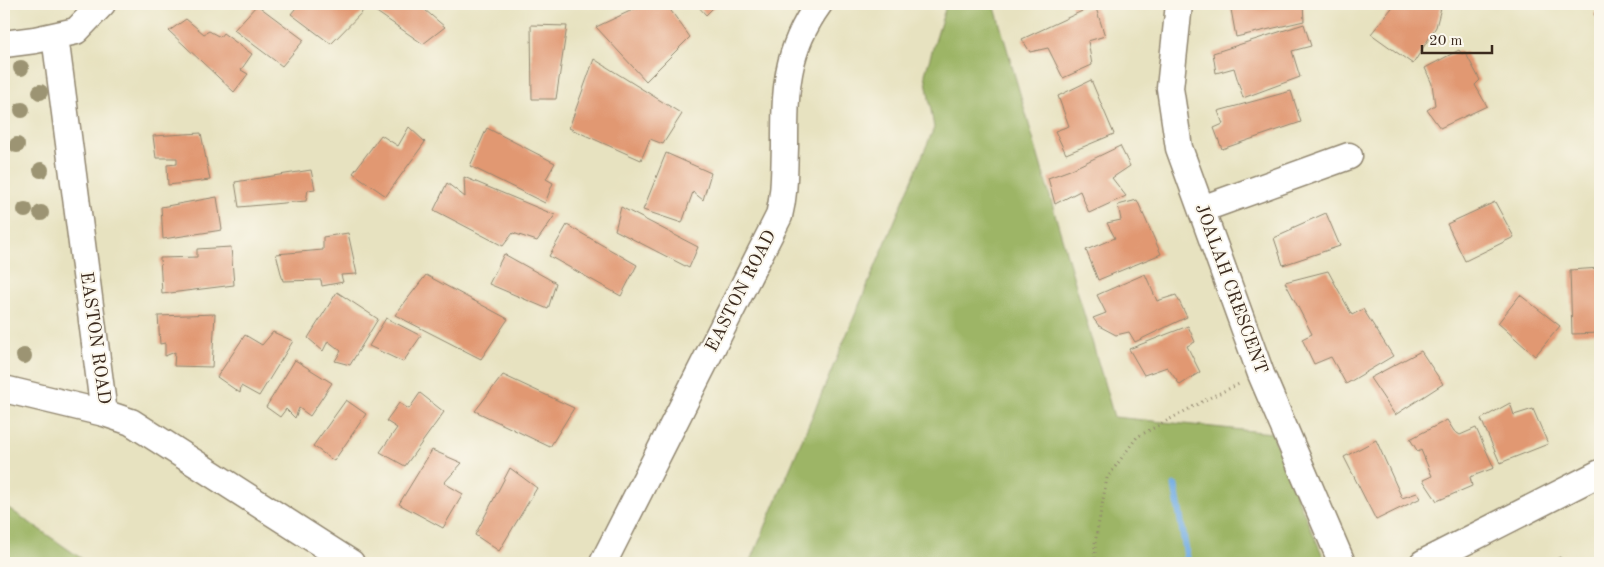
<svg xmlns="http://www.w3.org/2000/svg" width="1604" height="567" viewBox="0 0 1604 567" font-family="'Old Standard TT',serif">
	<rect width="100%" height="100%" fill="#fbf7ec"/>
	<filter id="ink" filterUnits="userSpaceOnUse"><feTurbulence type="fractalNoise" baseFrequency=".02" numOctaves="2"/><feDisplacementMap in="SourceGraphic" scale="10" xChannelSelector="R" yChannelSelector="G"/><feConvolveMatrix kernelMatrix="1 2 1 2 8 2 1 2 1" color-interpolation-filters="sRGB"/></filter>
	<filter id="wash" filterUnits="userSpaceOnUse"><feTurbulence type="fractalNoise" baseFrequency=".0096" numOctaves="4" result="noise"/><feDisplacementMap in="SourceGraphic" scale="20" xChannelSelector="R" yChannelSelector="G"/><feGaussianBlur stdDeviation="1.12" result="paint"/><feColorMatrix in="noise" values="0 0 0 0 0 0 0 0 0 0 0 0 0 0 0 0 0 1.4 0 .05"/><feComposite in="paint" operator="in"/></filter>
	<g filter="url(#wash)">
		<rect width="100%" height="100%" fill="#e7e2c0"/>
		<path fill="#9db566" stroke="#6c7042" d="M945,4H994L1114,417L1272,433L1293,488L1326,563H750L934,128L925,74L945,9Z
			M4,505L88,563H4Z"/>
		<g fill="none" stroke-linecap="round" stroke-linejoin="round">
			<path stroke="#71ace2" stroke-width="7" d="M1175,486L1188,563"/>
		</g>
		<g id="blocks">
			<path fill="#e19872" d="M299,4H418L445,27L423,44L368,6L331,44L291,14Z
				M645,4H666L690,37L646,81L596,27Z
				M696,4H717L706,15Z
				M1071,4H1084L1073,9Z
				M1230,4H1286L1287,5L1303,4L1304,21L1236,37Z
				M1395,4H1442L1436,27L1413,64L1371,34Z
				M257,5L304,40L282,66L234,30Z
				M1095,5L1105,36L1088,41L1092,65L1063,78L1048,48L1030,52L1022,39Z
				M1600,10V22L1594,14Z
				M186,19L204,34L209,31L220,37L223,33L252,54L241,70L248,74L234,92L169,31Z
				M1304,24L1311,46L1292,51L1300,77L1243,98L1234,68L1216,73L1213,53Z
				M531,25L567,26L556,99H532Z
				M1459,50L1462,54L1465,52L1480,80L1475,85L1487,106L1440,128L1427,110L1435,105L1432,84L1425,68Z
				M594,59L682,114L663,144L650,139L641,160L569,128Z
				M1091,80L1114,134L1066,154L1055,131L1069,126L1058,96Z
				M1291,91L1301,122L1222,149L1214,128L1223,124L1218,111Z
				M409,127L425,142L386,196L353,173L381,135L398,146Z
				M487,128L555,163L546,179L553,183L545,203L470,166Z
				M201,133L210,180L168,185L167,165L177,164V158H156L153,136Z
				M1120,146L1130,166L1112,178L1126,196L1089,213L1080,191L1055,204L1048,178L1070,170Z
				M666,153L711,173L703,200L693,192L682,223L643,210Z
				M311,170L315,189L308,190L306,201L239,207L235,182Z
				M464,177L555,215L537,241L513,233L503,246L434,210L447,183L465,197Z
				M217,197L222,230L163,239L161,207Z
				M1137,200L1161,254L1098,280L1086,250L1115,238L1107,223L1121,220L1118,205Z
				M1495,202L1514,237L1465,261L1447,224Z
				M621,207L698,247L689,268L615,230Z
				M1326,213L1340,246L1283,265L1274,238L1292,230V228Z
				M567,225L637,265L621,296L549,256Z
				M348,233L357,274L341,275L343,282L322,286L321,280L283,281L276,254L323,250V237Z
				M231,247L234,285L162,294L160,258L197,257V249Z
				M504,254L556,283L548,309L489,284Z
				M1600,268V333L1572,334L1570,270Z
				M1328,271L1352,315L1363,309L1393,356L1346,384L1331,357L1314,364L1302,339L1312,334L1285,282Z
				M1145,274L1157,301L1176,295L1187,317L1135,342L1129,332L1116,335L1099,326L1093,318L1106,313L1097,295Z
				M426,275L508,319L481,359L395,315Z
				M337,292L378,319L350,365L335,361L341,351L328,341L323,351L308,338Z
				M1520,295L1560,326L1535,356L1498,323Z
				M215,314L212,367L174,366L175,352L165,356V343L160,344L158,316Z
				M386,318L421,336L403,362L369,346Z
				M1188,326L1195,342L1187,346L1200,372L1180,385L1167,367L1144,375L1129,349Z
				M273,332L293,341L259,396L241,386L240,393L217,377L245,335L262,345Z
				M1421,351L1443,384L1395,415L1370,378Z
				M295,360L332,383L310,416L299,408L295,418L286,409L280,417L266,407Z
				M503,375L574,408L550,447L475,411Z
				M420,393L444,412L405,466L380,452L397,428L386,421L399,403L409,409Z
				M346,400L366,414L334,461L313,446Z
				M1510,403L1514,415L1533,409L1548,444L1500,463L1481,419Z
				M1447,420L1454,431L1460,435L1476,428L1494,468L1470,477L1472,486L1437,501L1423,480L1432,476L1421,450L1418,452L1410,439Z
				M1376,440L1402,498L1417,493L1421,498L1376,520L1344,457Z
				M432,450L462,463L444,483L463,494L443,528L399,504Z
				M510,468L537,488L499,551L475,535Z
				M1560,557L1564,563H1547Z"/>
		</g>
	</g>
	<g filter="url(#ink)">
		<use href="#blocks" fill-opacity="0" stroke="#91866f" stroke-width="1"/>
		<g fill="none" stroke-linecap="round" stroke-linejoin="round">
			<g stroke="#91866f" stroke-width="29">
				<path id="street" d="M1179,4L1170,88L1179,148L1261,374L1342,563
					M55,36L104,413
					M4,44L35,40L76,31L102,4
					M1202,209L1349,156
					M4,389L104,413L131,422L351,563
					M603,563L779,216C785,191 784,172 785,147C785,91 785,51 819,4
					M1423,563L1600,473"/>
			</g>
			<path stroke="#91866f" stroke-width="3" stroke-dasharray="1 4" stroke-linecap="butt" d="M1095,563V543L1107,478L1137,437L1209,398L1239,384"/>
			<use href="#street" stroke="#fff" stroke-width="26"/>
		</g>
		<g fill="#9c9473">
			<circle cx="21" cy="68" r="8"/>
			<circle cx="40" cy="92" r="8"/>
			<circle cx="22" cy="110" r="8"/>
			<circle cx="17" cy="145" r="8"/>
			<circle cx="41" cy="170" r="8"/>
			<circle cx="25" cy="210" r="8"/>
			<circle cx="41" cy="213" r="8"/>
			<circle cx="24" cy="356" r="8"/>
		</g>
	</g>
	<g text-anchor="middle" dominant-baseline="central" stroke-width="4" stroke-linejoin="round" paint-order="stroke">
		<g font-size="18" fill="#3b2a1e" stroke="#fbf7ec">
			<text transform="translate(1231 289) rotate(70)">JOALAH CRESCENT</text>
			<text transform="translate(741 291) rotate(-63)">EASTON ROAD</text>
			<text transform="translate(95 338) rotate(82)">EASTON ROAD</text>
		</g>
	</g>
	<rect width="1604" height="567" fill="none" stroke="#fbf7ec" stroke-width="20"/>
	<path d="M1422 45v8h70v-8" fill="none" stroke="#3b2a1e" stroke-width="2.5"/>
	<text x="1429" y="45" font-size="15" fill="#3b2a1e" stroke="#fbf7ec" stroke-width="4" paint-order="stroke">20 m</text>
</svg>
